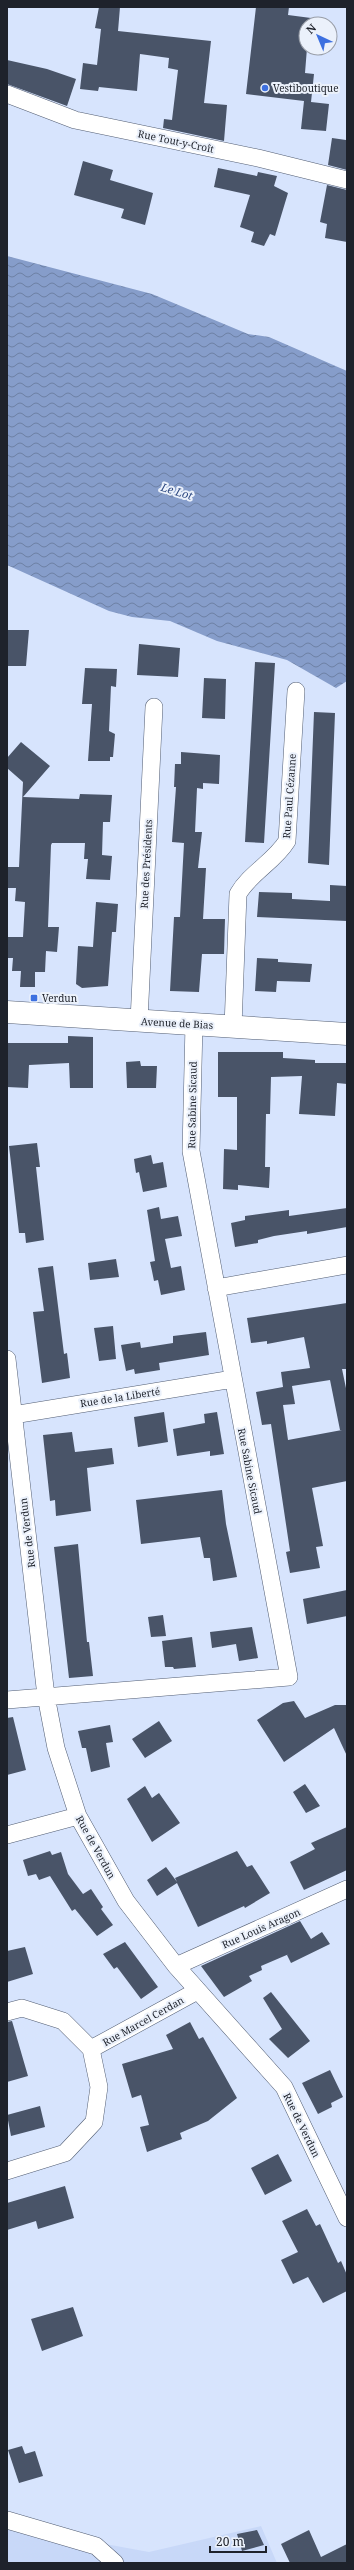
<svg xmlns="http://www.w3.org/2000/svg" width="354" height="2570" viewBox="0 0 354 2570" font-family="'Noto Serif',serif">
	<defs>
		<pattern id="water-waves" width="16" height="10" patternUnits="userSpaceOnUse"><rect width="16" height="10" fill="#869dca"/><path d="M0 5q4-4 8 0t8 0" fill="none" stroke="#6d80a4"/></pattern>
	</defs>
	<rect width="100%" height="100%" fill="#d7e4fd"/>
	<path fill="#c8d8f8" d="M7,2526L149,2552L261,2526L277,2563H7Z"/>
	<path fill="url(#water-waves)" d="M7,256L152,294L248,334L269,337L347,371V681L336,688L287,660L217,641L170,621L132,617L109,611L7,565Z"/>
	<path fill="#495468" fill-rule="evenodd" d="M99,7H120L118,31L211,41L204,103L227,105L224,141L163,128L164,119L172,120L178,70L168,68L169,58L140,54L137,91L99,87L98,91L80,89L83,63L97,65L101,29L95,28Z
		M256,7H289L288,15L311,18L310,24H306L307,48L305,73L314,74L311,102L329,104L326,131L301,129L304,101L246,94Z
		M7,60L47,69L76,79L67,106L7,84Z
		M332,138L346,140L347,170L328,165Z
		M83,161L113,170L110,180L153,193L145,225L121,218L124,209L74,195Z
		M218,168L257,176L258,172L277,176L274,186L288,193L275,236L270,234L264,246L251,242L254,232L240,227L250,195L214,187Z
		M327,185L347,190V242L325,238L327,224L320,222Z
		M7,630H29L26,666H7Z
		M139,644L180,648L178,677L137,675Z
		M255,662L275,663L264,843L245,842Z
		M85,668L117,669L116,687L111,686L109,731L115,734L113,757H110V761H88L92,704H82Z
		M204,678L226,679L225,719L202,718Z
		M314,712L335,713L329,865L308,863Z
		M21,742L50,766L23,797L79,799L80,794L112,795L110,822H103L102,855L112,856L110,880L86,879L88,859H84L85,843H52L51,845L48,927H59L57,952L46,951L45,972H35V987H20L21,971H12L13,958H7V937H23L25,902L15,901L16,888H7L8,867H19L23,782L7,768V758Z
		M181,752L220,755L219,784L203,783V789L197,788L195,832H202L198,868H206L203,919H225L224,954H202L199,992L170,991L174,917H180L184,843L172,842L176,787H174L175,764H181Z
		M330,885L347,886V921L257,917L259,892L292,893V899L330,901Z
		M96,902L118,904L116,932H112L108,986L82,988L76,984L78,946L93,947Z
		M257,958L278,959V962L312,964L310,982L277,981L276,992L255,991Z
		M68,1036L93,1037V1088H70L69,1063L29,1065L28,1088L7,1087V1043H68Z
		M218,1052H283V1058L315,1060V1063H347V1084L337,1083L335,1116L299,1114L302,1076L271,1077L270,1114H266L265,1167H270L269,1188L238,1185V1190L223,1189L224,1149L237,1150V1097H218Z
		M140,1061L141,1066H157L156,1088H127L126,1062Z
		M37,1143L40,1167H36L44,1240L26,1243L25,1233H19L9,1146Z
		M151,1155L153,1164L163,1162L167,1187L143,1192L139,1172L136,1173L134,1159Z
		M159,1207L161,1219L178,1216L182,1236L165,1239L171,1268L181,1266L185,1290L161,1295L158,1280L154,1281L152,1271L150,1262L155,1261L147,1210Z
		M347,1208V1227L307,1234V1231L274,1236L258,1240V1243L235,1247L231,1223L245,1220V1216L289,1210V1216Z
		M116,1259L119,1277L90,1280L88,1263Z
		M53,1266L64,1354L67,1353L70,1378L42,1383L33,1312L44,1311L38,1268Z
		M347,1303V1369H342L347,1393V1481L312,1488L323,1546L316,1547L320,1568L290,1573L286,1552L290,1551L271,1424L262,1425L256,1392L283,1387L281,1372L310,1368L304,1337L267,1344V1341L251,1343L247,1318ZM330,1380L340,1430H342L288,1440L283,1405L295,1404L292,1386Z
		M113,1326L116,1359L99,1361L94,1328Z
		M206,1332L209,1355L159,1363L160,1370L135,1374L134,1369L126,1371L121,1345L140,1342L141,1348L173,1343V1336Z
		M164,1412L168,1442L138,1447L134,1417Z
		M217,1412L224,1454L210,1456V1451L177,1456L173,1429L205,1423L204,1414Z
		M72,1432L75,1452L112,1448L114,1464L87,1468L91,1511L56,1516L55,1500L50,1501L43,1435Z
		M222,1490L226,1524L237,1577L213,1581L210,1558H204L200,1537L141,1544L136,1500Z
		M78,1544L87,1642H89L93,1676L69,1678L54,1547Z
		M347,1590V1616L307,1624L303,1599Z
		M163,1615L166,1636L151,1637L148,1617Z
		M252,1627L258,1658L239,1661L236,1644L212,1648L210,1632Z
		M192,1637L196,1667L174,1669L173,1667H165L162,1641Z
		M294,1701L305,1718L335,1705H347V1756L334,1728L284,1762L257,1720L283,1703Z
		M13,1717L26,1770L7,1775V1718Z
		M159,1721L172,1741L145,1758L132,1739Z
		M110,1725L113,1742L106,1743L110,1767L91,1772L86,1748H82L78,1731Z
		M305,1784L320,1806L306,1813L293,1792Z
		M145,1786L152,1798L159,1793L180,1823L152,1842L127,1799Z
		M347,1827V1870L304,1890L290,1862L315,1849L311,1843Z
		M50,1851L52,1855L61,1852L68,1874L83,1894L91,1889L103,1907L101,1909L113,1925L97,1936L75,1909L72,1911L50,1876L39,1880L36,1874L28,1876L23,1860Z
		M237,1851L247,1867L252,1865L270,1893L245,1908L244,1906L198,1927L177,1883L157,1896L147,1880L166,1867L177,1882L175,1878Z
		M300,1921L311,1939L322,1932L330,1944L291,1963L287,1955L289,1954L261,1966L262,1970L249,1976L252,1981L224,1997L201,1966Z
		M125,1942L158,1987L141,1999L117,1967L114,1969L103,1954Z
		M25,1947L33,1974L7,1982V1951Z
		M271,1992L310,2041L288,2058L269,2039L282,2029L263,1998Z
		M12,2021L28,2076L7,2082V2022Z
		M190,2022L199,2039L203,2037L237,2098L208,2121L180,2133L182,2139L147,2152L140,2127L149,2125L141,2095L132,2098L122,2064L173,2049L166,2035Z
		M330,2070L343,2097L331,2103L332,2107L318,2114L302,2083Z
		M40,2106L45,2127L11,2136L7,2115Z
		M278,2154L292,2181L265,2195L251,2168Z
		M65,2186L74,2218L38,2229L36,2221L7,2230V2203Z
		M307,2209L316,2226L320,2224L338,2263L341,2261L347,2275V2291L323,2303L308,2277L293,2284L281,2260L298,2252L282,2221Z
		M73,2307L83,2336L42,2351L31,2319Z
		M22,2446L25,2454L35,2451L43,2476L19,2483L8,2450Z
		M257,2530L264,2545L242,2551L237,2534Z
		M309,2530L321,2557L347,2544V2563H290L281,2544Z"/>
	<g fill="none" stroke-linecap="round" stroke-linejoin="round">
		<g stroke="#535e73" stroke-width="18">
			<path id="street" d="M7,94L75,120L258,158L347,180
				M139,1021L154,707
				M233,1027L238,894C250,873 274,862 287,841L296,691
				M216,1288L347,1265
				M7,1359L46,1696L56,1748L78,1816L126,1901L176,1966L284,2087L347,2218
				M7,1416L233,1379
				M7,1700L289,1677L191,1151L194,1024
				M7,1835L78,1816
				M176,1966L347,1889
				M7,2012L22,2008L63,2021L91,2049L197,1991
				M7,2171L65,2153L94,2122L99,2087L91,2049
				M7,2520L96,2546L115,2563"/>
		</g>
		<g stroke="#535e73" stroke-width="23">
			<path id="secondary" d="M7,1012L347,1034"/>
		</g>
		<use href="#street" stroke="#fff" stroke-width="17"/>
		<use href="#secondary" stroke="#fff" stroke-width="22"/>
	</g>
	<g fill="#3d70e0" stroke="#ebf1fb" stroke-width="1.5">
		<circle cx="265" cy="88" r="4"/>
		<rect x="30" y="994" width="8" height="8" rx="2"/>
	</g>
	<g text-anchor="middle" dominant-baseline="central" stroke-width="4" stroke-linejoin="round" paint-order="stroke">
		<g font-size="10" fill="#1e222b" stroke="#ebf1fb" text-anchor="start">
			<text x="273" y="88">Vestiboutique</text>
			<text x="42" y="998">Verdun</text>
		</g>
		<g font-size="10" fill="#1e222b" stroke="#ebf1fb">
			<text transform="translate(176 141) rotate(12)">Rue Tout-y-Croît</text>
			<text transform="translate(289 796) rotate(-86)">Rue Paul Cézanne</text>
			<text transform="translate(146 864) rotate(-87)">Rue des Présidents</text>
			<text transform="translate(177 1023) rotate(3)">Avenue de Bias</text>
			<text transform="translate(192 1105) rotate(-89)">Rue Sabine Sicaud</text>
			<text transform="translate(120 1397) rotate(-9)">Rue de la Liberté</text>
			<text transform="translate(250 1471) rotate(79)">Rue Sabine Sicaud</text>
			<text transform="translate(27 1533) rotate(-97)">Rue de Verdun</text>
			<text transform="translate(96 1847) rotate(61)">Rue de Verdun</text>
			<text transform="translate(261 1928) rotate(-24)">Rue Louis Aragon</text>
			<text transform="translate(143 2021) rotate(-29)">Rue Marcel Cerdan</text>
			<text transform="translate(302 2125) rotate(64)">Rue de Verdun</text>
		</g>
		<g font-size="11" font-style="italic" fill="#2d4881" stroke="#ebf1fb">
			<text transform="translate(177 491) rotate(17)">Le Lot</text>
		</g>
	</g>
	<rect width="354" height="2570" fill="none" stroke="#1e222b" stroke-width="16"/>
	<g transform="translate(318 36) rotate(316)"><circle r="19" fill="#ebf1fb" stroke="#999ea8"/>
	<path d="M0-3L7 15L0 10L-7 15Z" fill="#3d70e0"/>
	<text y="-6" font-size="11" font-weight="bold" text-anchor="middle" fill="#1e222b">N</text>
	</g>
	<path d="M210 2546v6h56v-6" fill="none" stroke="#1e222b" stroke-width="2"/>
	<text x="216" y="2546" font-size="12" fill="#1e222b" stroke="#ebf1fb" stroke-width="3" paint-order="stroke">20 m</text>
</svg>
